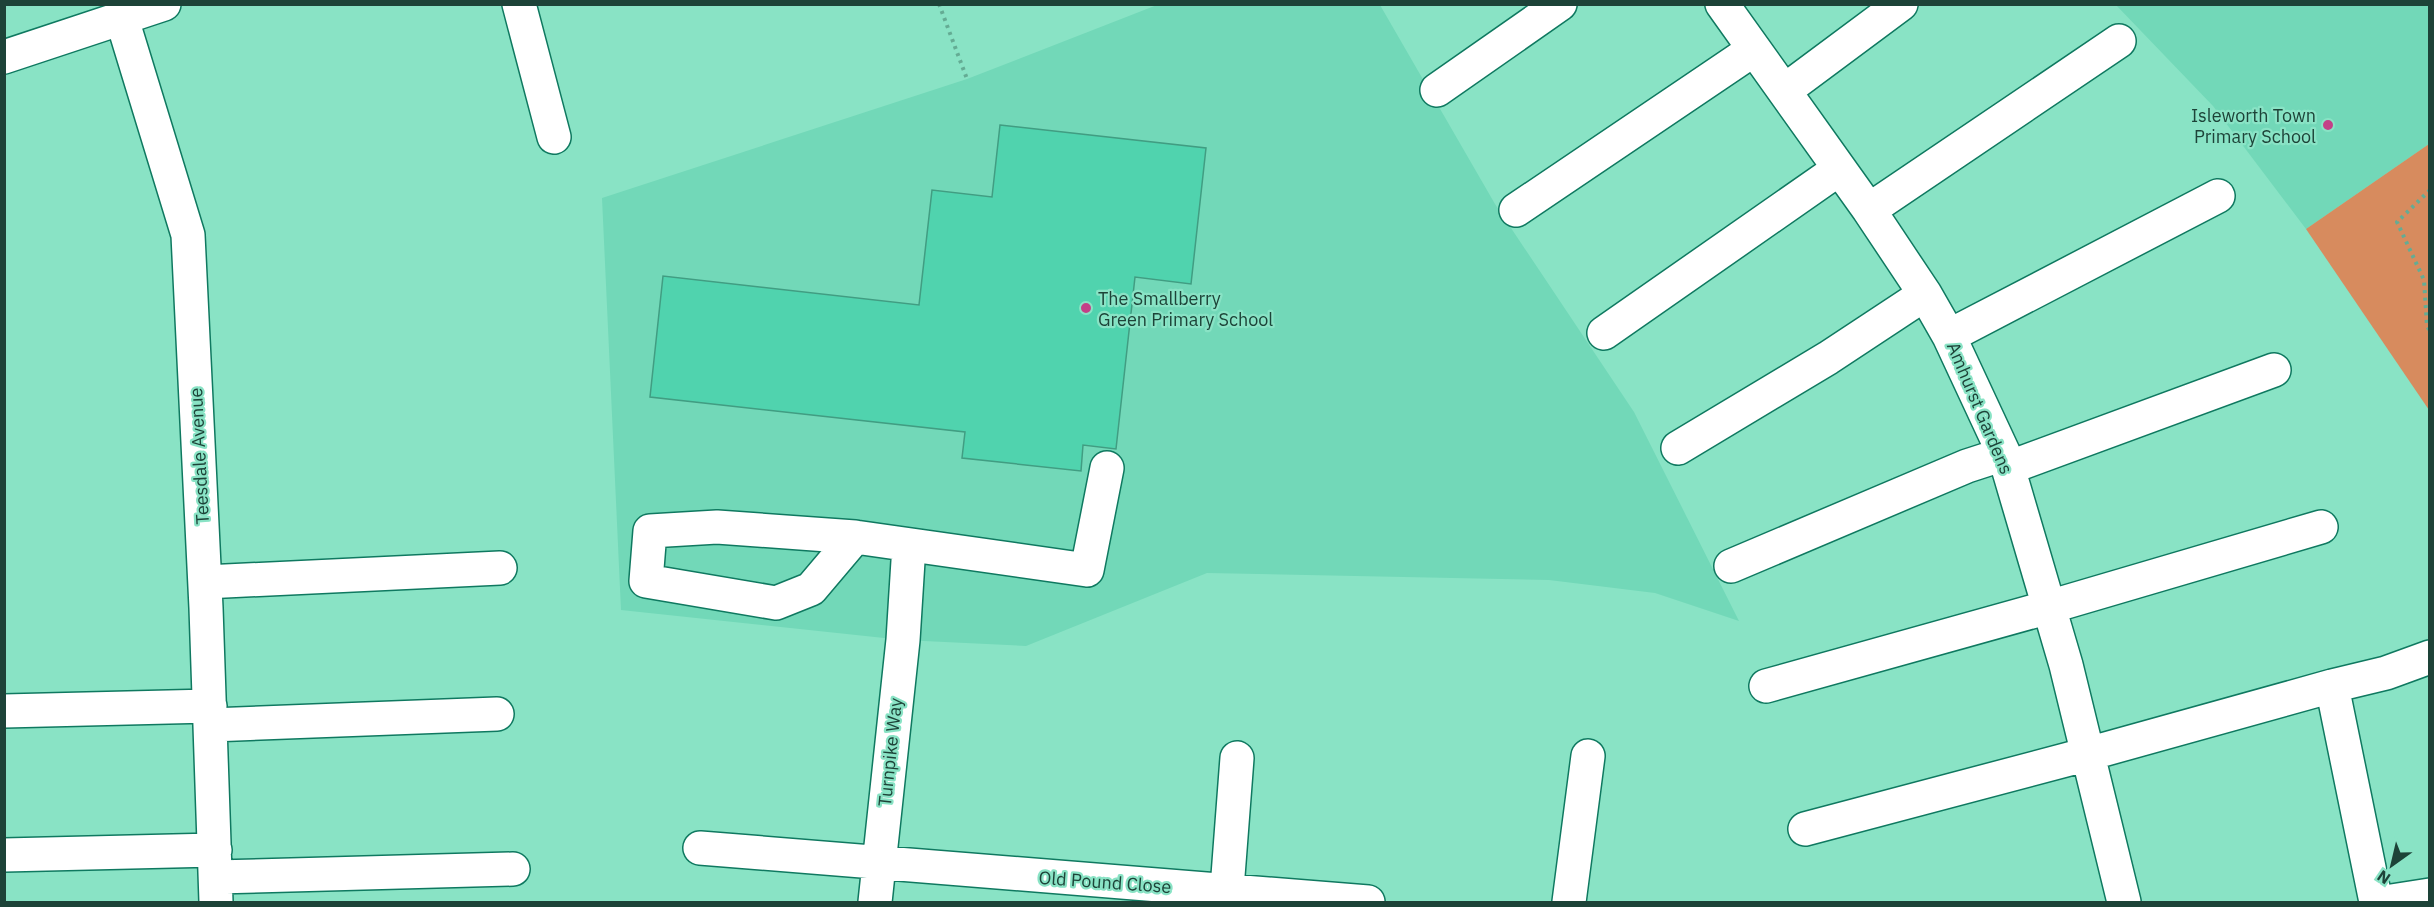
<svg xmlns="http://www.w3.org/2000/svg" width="2434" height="907" viewBox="0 0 2434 907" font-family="'IBM Plex Sans',sans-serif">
	<rect width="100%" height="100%" fill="#89e3c5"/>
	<path fill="#72d8b8" d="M1157,5H1380L1495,204L1634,412L1739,621L1655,593L1549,580L1207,573L1026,646L903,640L621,610L602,198L967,79Z
		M2116,5H2429V144L2306,229L2213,106Z"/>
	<path fill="#d78b5e" d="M2429,144V410L2306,229Z"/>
	<path fill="#50d3ae" stroke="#419d82" stroke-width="1.5" d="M1000,125L1206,148L1191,284L1135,277L1116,449L1083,445L1081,471L962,458L965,432L650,397L663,276L919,305L932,190L992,197Z"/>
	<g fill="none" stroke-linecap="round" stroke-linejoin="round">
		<g stroke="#0f7960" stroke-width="36">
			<path id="minor" d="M519,4L554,137
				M1722,4L1869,210L1925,294L1949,336L2004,454L2066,665L2124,902
				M122,19L188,235L206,608L216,902
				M1437,90L1560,4
				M1784,91L1901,4
				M1516,210L1753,50
				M1869,210L2119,41
				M1604,333L1839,169
				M1949,336L2218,196
				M1678,448L1828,358L1925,294
				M2008,468L2274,370
				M855,537L717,527L650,531L646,581L776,603L811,589L855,537L1087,570L1107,468
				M1731,566L1967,466L2004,454
				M205,582L500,568
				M1766,686L2049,607L2321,527
				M2332,686L2386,673L2430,657
				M4,711L210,706
				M211,725L497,714
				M1805,829L2088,754L2332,686L2376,902
				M700,848L1368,902
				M4,855L215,850
				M216,877L513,869
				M875,902L903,640L909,545
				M1226,902L1237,758
				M1569,902L1588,756
				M2385,902L2430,895"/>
		</g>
		<g stroke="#0f7960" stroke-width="36">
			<path id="major" d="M4,57L164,4"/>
		</g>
		<path stroke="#64ac94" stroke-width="4" stroke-dasharray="3 4.5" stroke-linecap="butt" d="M939,4L967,79
			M2430,190L2397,222L2424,280L2427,326L2430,331"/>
		<use href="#minor" stroke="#fff" stroke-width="33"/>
		<use href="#major" stroke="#fff" stroke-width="33"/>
	</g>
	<g fill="#c34087" stroke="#89e3c5" stroke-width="2">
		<circle cx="2328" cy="125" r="6"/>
		<circle cx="1086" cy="308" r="6"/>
	</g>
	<g text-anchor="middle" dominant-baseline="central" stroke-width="4.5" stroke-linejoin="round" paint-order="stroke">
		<g font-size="18" fill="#1d4338" stroke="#89e3c5" text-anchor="end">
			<text x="2316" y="115">Isleworth Town<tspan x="2316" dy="21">Primary School</tspan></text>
			<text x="1098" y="298" text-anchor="start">The Smallberry<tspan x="1098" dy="21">Green Primary School</tspan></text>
		</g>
		<g font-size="18" fill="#1d4338" stroke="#89e3c5">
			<text transform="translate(1980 408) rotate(67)">Amhurst Gardens</text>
			<text transform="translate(199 456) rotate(-93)">Teesdale Avenue</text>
			<text transform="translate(890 752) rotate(-84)">Turnpike Way</text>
			<text transform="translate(1105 882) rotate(4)">Old Pound Close</text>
		</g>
	</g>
	<rect width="2434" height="907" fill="none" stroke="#1d4338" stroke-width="12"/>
	<g transform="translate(2392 865) rotate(214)" stroke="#89e3c5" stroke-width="4.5" paint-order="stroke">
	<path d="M0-4.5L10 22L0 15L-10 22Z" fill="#1d4338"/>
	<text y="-9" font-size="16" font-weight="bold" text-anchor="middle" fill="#1d4338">N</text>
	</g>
</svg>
